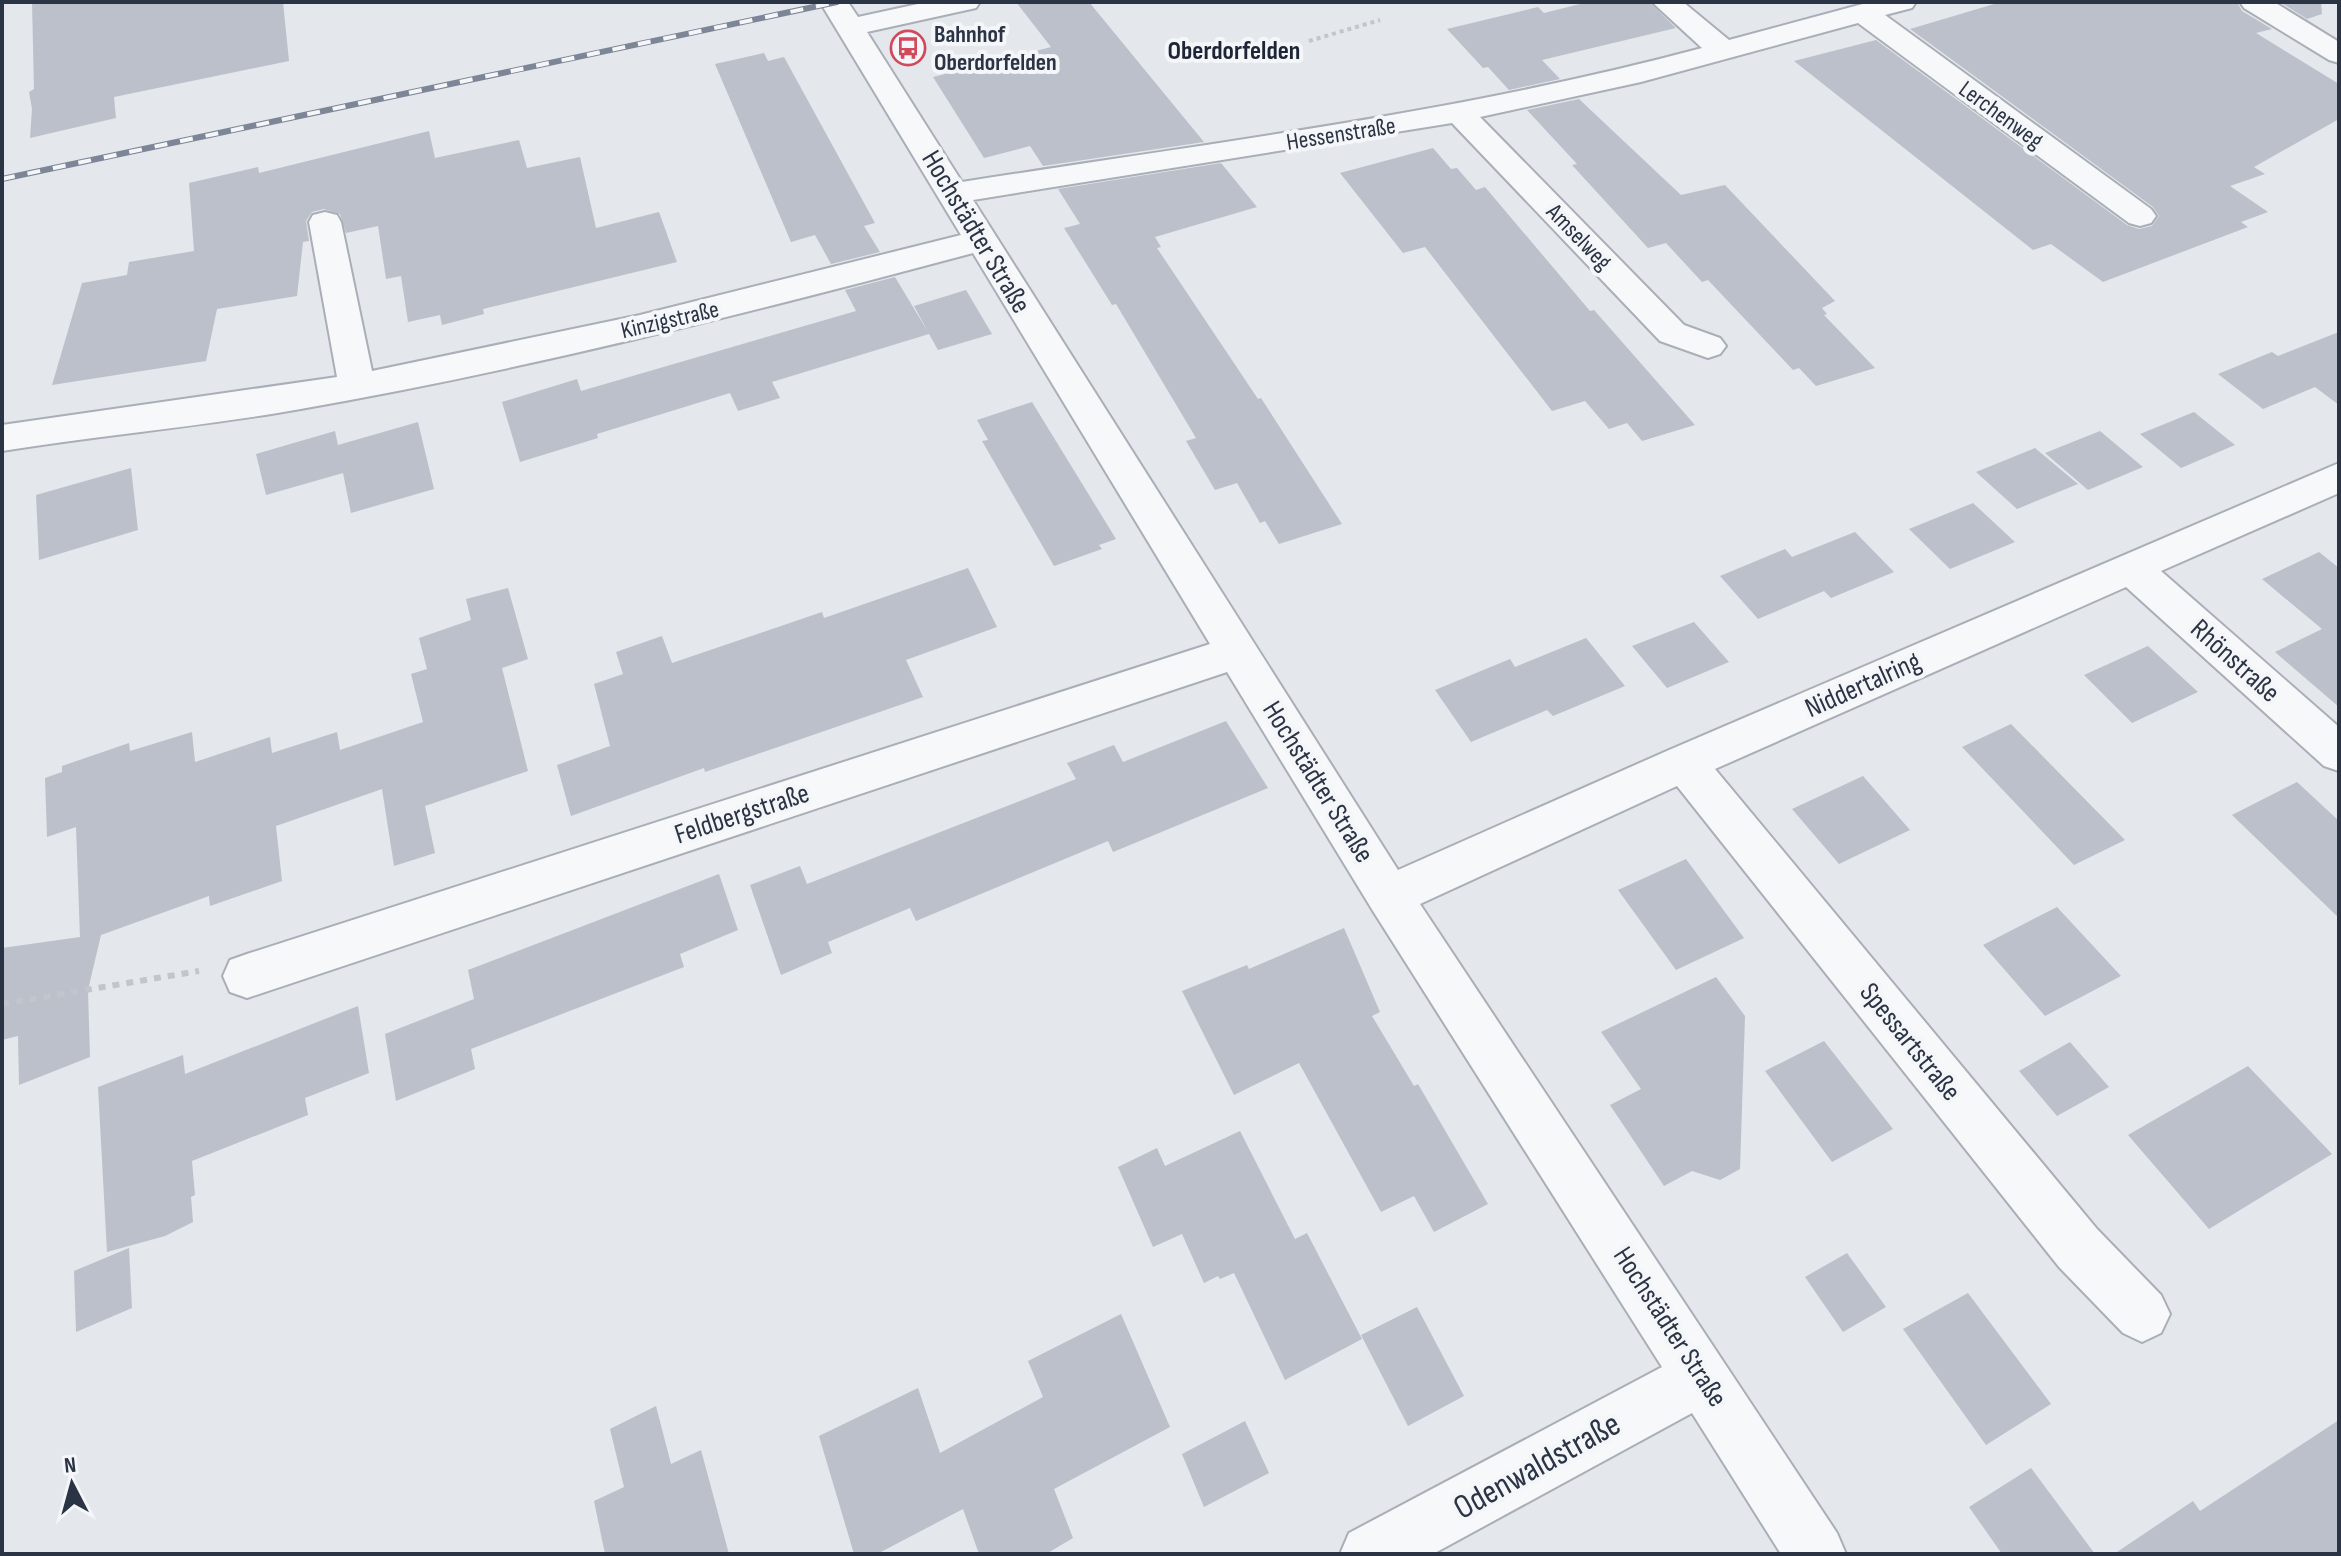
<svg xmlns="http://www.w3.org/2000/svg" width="2341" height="1556" viewBox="0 0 2341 1556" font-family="'Sofia Sans Condensed',sans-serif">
	<rect width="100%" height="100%" fill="#e4e7ec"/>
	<path fill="#bbc0ca" d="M32,2H283L289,61L114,97L116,118L30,138L32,109L29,92L34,89Z
		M1016,2H1089L1204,142L1043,166L1030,146L984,158L933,77L1051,47Z
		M1588,2H1649L1676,28L1542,60L1560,79L1509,90L1488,67L1483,68L1447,29L1538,7L1544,13Z
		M2001,2H2237L2242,11L2272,29L2256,33L2339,84V119L2254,167L2265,174L2230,186L2268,212L2241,222L2248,227L2103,282L2051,244L2033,250L1794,61L1876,40L2127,225L2139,229L2152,226L2159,216L2153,207L1910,29Z
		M2280,2H2321L2322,14L2307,19Z
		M764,53L768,61L784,57L875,223L864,226L880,252L831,264L815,235L791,242L715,64Z
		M1579,99L1681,195L1725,185L1835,301L1822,308L1827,314L1824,315L1875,368L1816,386L1799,368L1793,370L1708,280L1702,282L1666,243L1648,248L1572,165L1577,164L1527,110Z
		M429,131L435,158L519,140L527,168L580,157L596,228L659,212L677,262L483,309L484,314L442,325L440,315L408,322L401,276L386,279L378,226L346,233L340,214L324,209L312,212L306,221L309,241L303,242L297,296L217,309L206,361L52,385L82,283L127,275L129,262L194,251L189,183L258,167L259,173Z
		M1433,148L1451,169L1457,168L1476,190L1485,187L1590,311L1594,310L1695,425L1642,441L1627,423L1609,429L1585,401L1552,411L1425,247L1403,253L1340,173Z
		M1221,163L1257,207L1155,237L1161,247L1157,248L1258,399L1261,398L1342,524L1279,544L1265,521L1260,523L1237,483L1215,490L1186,441L1196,438L1116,304L1112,305L1064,228L1080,224L1058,189Z
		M895,277L928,332L914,306L966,290L992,334L938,350L929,334L772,382L780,398L738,411L730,393L597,434L598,438L520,462L502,402L577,379L581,391L856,311L845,290Z
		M2339,332V405L2315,387L2263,409L2218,374L2272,352L2278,356Z
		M1032,402L1116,539L1099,545L1102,549L1054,566L982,441L988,440L977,420Z
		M2194,412L2235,445L2181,468L2140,434Z
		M418,422L434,489L351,513L343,473L266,495L256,454L335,431L338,445Z
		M2100,431L2143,467L2088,490L2045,453Z
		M2035,448L2078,484L2017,509L1976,472Z
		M131,468L138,530L39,560L36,495Z
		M1973,503L2015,542L1950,569L1909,529Z
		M1855,532L1894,572L1831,598L1824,591L1758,619L1720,576L1785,549L1792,557Z
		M2319,552L2339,568V707L2275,652L2322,629L2262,579Z
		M968,568L997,627L906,660L923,697L705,772L704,768L571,816L557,765L610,746L594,684L623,674L616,652L662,636L672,663L822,612L824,618Z
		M508,588L528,659L502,668L528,771L425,806L435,853L394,866L382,789L276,826L282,881L210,906L209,896L101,935L88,990L90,1057L19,1085L18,1036L2,1040V948L80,937L76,827L47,837L45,778L62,772V766L129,743L130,751L192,732L195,762L270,737L272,753L337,732L340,750L423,722L411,674L427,669L419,638L471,620L466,599Z
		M1694,622L1729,662L1667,688L1632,646Z
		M1586,638L1625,686L1553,716L1547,710L1471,742L1435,690L1510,659L1515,667Z
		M2148,646L2198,692L2132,723L2084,675Z
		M1226,721L1268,788L1113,852L1108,841L916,921L910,908L828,942L832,953L781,975L750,885L800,866L807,884L1076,779L1067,763L1114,745L1123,762Z
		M2011,724L2125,840L2074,865L1962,747Z
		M1863,776L1910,830L1839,864L1792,809Z
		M2297,782L2339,821V918L2232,815Z
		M1686,859L1744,938L1676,970L1618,890Z
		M719,874L738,930L680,954L684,967L471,1049L475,1069L396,1101L385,1034L474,999L468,970Z
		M2057,907L2121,976L2045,1016L1983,945Z
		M1344,928L1380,1012L1372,1016L1414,1086L1418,1084L1488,1204L1434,1232L1414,1196L1381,1212L1299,1063L1234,1095L1182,991L1247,965L1249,969Z
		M1716,977L1745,1016L1740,1169L1720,1180L1692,1171L1664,1186L1610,1105L1641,1089L1601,1032Z
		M358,1006L369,1073L305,1098L308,1115L192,1161L195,1195L191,1197L193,1222L165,1236L107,1252L98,1087L183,1055L185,1074Z
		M1824,1041L1893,1129L1832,1162L1765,1071Z
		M2070,1042L2109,1087L2057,1116L2019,1071Z
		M2248,1066L2332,1154L2209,1229L2128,1135Z
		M1240,1131L1295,1239L1307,1233L1362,1339L1285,1380L1234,1273L1220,1279L1218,1276L1204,1283L1182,1234L1153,1247L1118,1167L1157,1148L1165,1166Z
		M129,1248L132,1308L76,1332L74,1271Z
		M1847,1253L1886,1307L1843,1332L1805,1277Z
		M1968,1293L2051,1404L1986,1445L1903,1329Z
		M1417,1307L1464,1396L1408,1426L1361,1335Z
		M1121,1314L1170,1427L1054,1489L1073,1538L1046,1554H979L963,1509L877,1554H854L819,1436L918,1388L940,1453L1043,1397L1028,1361Z
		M656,1406L671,1464L701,1450L729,1554H605L594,1501L624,1487L610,1429Z
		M2339,1420V1554H2114L2193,1501L2200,1511Z
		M1245,1421L1269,1473L1204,1507L1182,1454Z
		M2031,1468L2095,1554H2002L1969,1507Z"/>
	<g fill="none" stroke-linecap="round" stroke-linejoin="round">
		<g stroke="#a9aeb7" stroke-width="4">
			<path id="street" d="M820,2H848L858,17L927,2H980L976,8L867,32L962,182C1210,143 1460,113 1702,48L1652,2H1683L1729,40L1870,2H1916L1912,8L1885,15L2151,209L2156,216L2151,223L2140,226L2129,223L1858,23L1641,82L1480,117L1684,325L1720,338L1726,346L1720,354L1708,358L1660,341L1452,123L973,200L1398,870L1669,750L2339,463V493L2161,571L2339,727V771L2324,766L2126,587L1715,769L2097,1229L2161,1295L2170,1314L2161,1333L2142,1342L2123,1333L2059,1267L1677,786L1420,904L1837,1533L1846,1554H1781L1692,1413L1433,1554H1340L1349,1533L1662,1367L1373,911L1227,672L247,998L230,992L223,976L230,960L247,954L1210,644L973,253C749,313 524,370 295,410C198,427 99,435 2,451V425L337,377L309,222L313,215L325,212L337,215L341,222L372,371L640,315L961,235Z
				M2240,2H2274L2339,42V63L2329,60L2244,8Z"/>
		</g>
		<path stroke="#c2c5cb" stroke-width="4" stroke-dasharray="4 4" stroke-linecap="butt" d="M1309,41L1380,20"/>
		<path stroke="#c2c5cb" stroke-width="6" stroke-dasharray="7 7" stroke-linecap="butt" d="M2,1004L199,971"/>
		<use href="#street" fill="#f7f8fa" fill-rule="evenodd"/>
		<g stroke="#7d8696" stroke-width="6">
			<path id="rail" d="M2,179L837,2"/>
		</g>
		<use href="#rail" stroke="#f4f6f9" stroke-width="4" stroke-dasharray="13" stroke-linecap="butt"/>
	</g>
	<defs>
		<g id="bus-ring" transform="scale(1.8)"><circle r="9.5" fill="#f4f6f9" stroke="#d1495b" stroke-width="1.5"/><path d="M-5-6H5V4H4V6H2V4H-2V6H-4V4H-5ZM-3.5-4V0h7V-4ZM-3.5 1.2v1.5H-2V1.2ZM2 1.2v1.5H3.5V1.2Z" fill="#d1495b"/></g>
	</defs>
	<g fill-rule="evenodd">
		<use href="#bus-ring" x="908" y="48"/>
	</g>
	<g text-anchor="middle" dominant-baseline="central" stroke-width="8" stroke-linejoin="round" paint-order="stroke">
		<g font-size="24" font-weight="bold" fill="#2b3445" stroke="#f4f6f9" text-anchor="start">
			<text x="934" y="34">Bahnhof<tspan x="934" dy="28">Oberdorfelden</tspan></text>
		</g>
		<g font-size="24" fill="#2b3445" stroke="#f4f6f9">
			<text transform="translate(2001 115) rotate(36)">Lerchenweg</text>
			<text transform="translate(1341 134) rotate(-9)">Hessenstraße</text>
			<text transform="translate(1579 237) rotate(46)">Amselweg</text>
			<text transform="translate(670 320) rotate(-13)">Kinzigstraße</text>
		</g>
		<g font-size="26" font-weight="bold" fill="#1d2536" stroke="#f4f6f9">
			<text x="1234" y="51">Oberdorfelden</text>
		</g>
		<g font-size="28" fill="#2b3445" stroke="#f4f6f9">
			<text transform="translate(976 232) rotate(59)">Hochstädter Straße</text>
			<text transform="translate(2235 661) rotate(42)">Rhönstraße</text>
			<text transform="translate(1863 685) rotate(-24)">Niddertalring</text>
			<text transform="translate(1318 782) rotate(58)">Hochstädter Straße</text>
			<text transform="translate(742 814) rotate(-18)">Feldbergstraße</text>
			<text transform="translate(1910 1042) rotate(51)">Spessartstraße</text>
			<text transform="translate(1670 1327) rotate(57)">Hochstädter Straße</text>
		</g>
		<g font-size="34" fill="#2b3445" stroke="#f4f6f9">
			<text transform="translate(1537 1466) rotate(-29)">Odenwaldstraße</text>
		</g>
	</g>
	<rect width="2341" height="1556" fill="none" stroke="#2b3445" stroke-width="8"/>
	<g transform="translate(72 1484) rotate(354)" stroke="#f4f6f9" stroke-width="6" paint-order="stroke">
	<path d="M0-6L14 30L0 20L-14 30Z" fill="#2b3445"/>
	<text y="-12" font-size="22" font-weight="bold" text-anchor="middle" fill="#2b3445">N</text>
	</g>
</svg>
